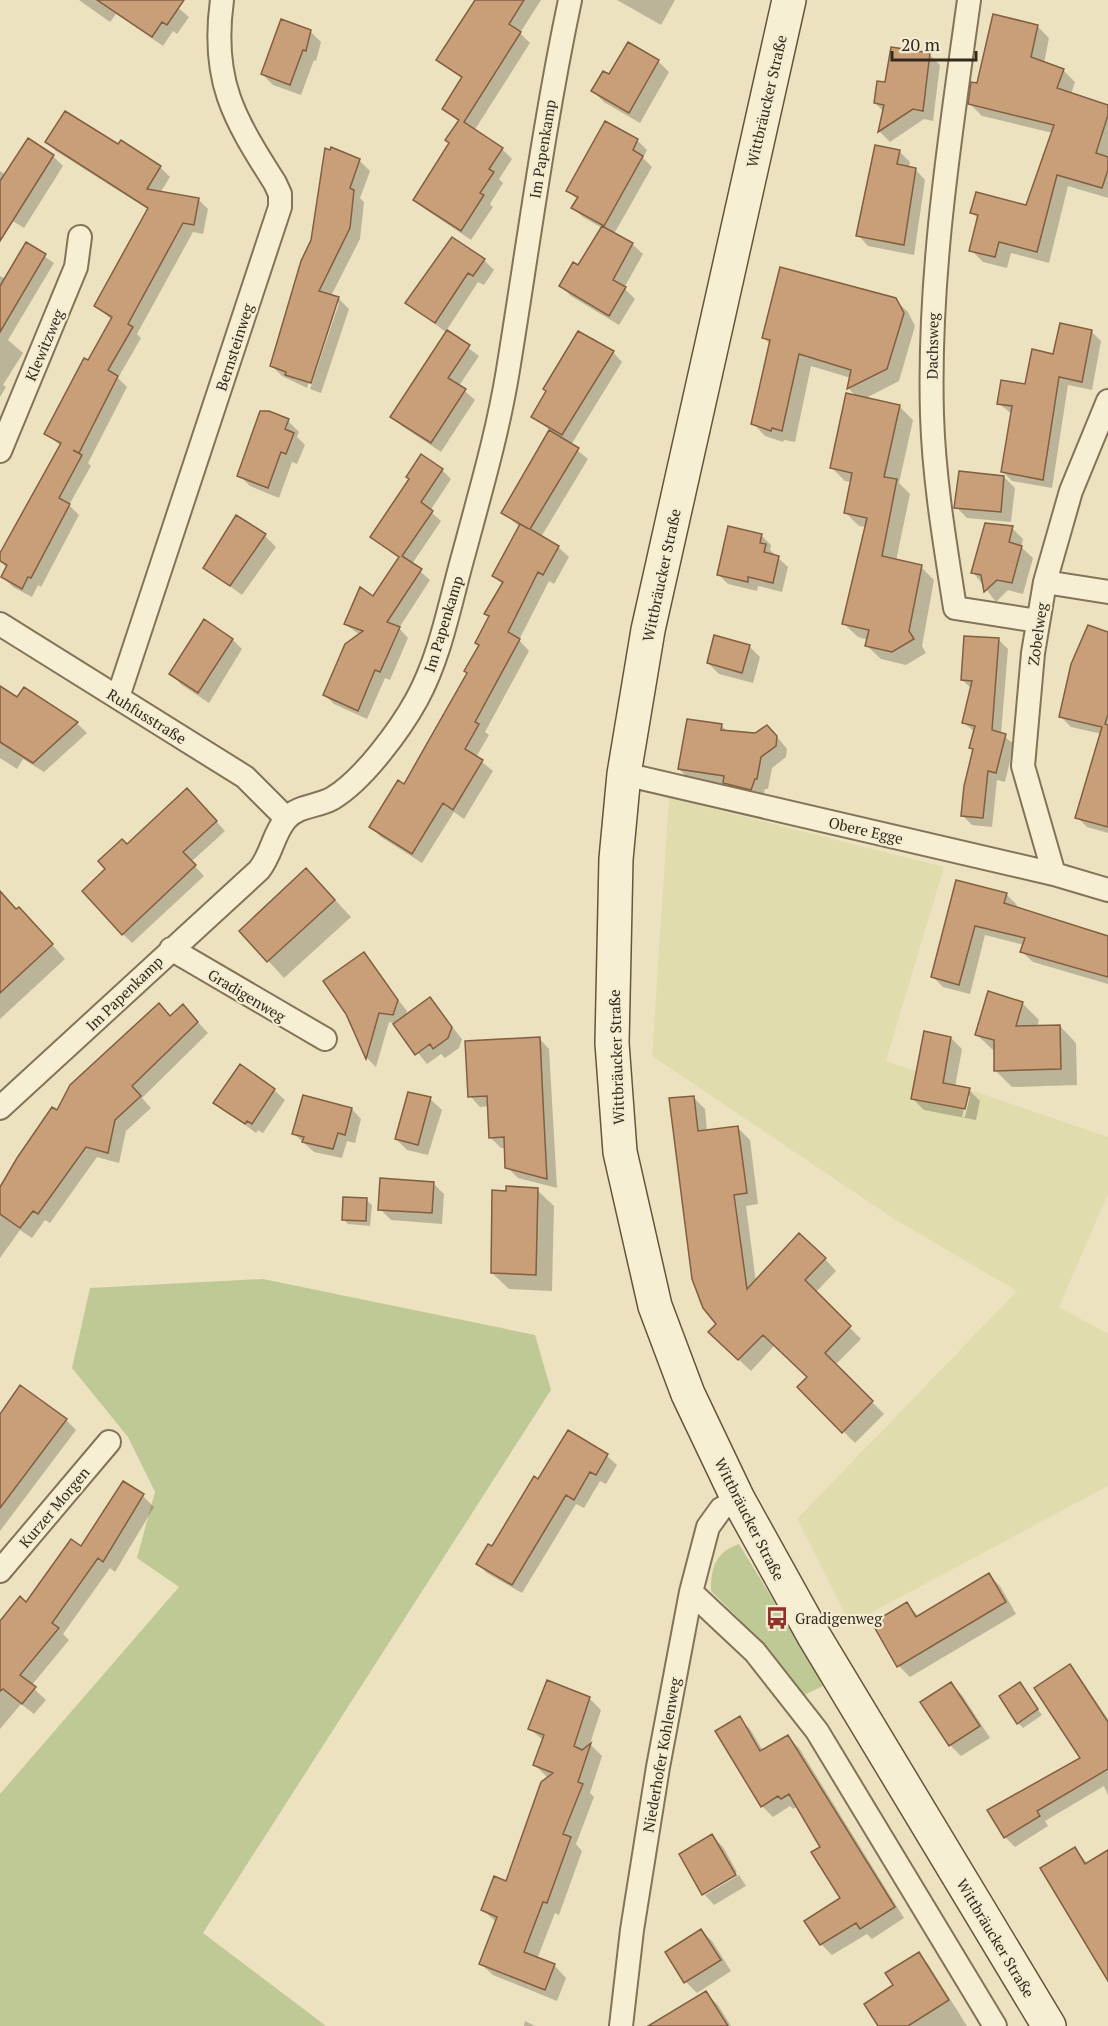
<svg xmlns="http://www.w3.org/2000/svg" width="1108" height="2026" viewBox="0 0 1108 2026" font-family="'PT Serif',serif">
	<rect width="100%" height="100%" fill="#ece2c0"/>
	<path fill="#e1dcae" d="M669,798L944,867L886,1061L1108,1137V1194L1059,1307L1108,1334V1486L850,1624L797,1519L1017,1291L894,1219L652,1056Z"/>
	<path fill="#bfc995" d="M263,1279L535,1335L551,1390L203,1933L326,2026H0V1794L179,1587L137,1558L155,1492L128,1437L72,1368L90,1288Z
		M739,1544L825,1685L800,1697L738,1618L711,1591C711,1567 715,1553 739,1544Z"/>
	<path fill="#0003" fill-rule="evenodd" d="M79,0H169L189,17L177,34L173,31L163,46L116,14L110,22Z
		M499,0H541L520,33L530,43L474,131L502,149L512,159L499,179L503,183L490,204L493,207L471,240L425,209L415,199L450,143L459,122L443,108L463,79L438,60Z
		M617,0H675L661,25Z
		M1037,26L1049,38L1044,63L1063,70L1075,82L1071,94L1108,107V198L1068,186L1049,263L1011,253L1007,268L983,262L971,250L979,219L972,213L1027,207L1053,133L982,116L970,104L978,85Z
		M310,31L321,42L316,61L314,60L301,95L273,85L262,74Z
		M629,44L658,61L669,72L640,123L604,102L593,91L610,76Z
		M929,54L940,65L933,121L924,119L890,142L880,132L884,112L875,103L887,84Z
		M637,140L647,150L643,158L652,167L614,234L632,244L643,254L624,288L635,299L619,325L571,296L561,286L579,268L602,228L583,217L573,208L578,200L568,191Z
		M47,142L118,146L121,142L160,167L170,177L160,193L198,199L208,209L203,234L193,232L137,334L141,338L118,378L127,387L88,463L91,466L69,505L79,515L41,587L38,585L32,597L13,587L3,577L7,568L0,561V556L61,446L46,434L112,320L96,306L149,210L56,151Z
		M877,147L900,152L910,162L909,168L915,169L925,180L914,255L868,246L858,235Z
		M53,156L63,166L24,228L0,213V171L6,175Z
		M359,160L370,171L360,198L364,202L360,239L331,296L339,299L349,309L321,393L310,389L339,303H336L307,388L282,376L271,365Z
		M27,244L54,263L8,340L23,353L3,385L6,387L0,397V276L6,279Z
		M484,260L494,270L484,285L478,282L446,331L479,356L459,386L475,400L441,452L402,426L392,416L447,333L407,303Z
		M895,300L908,312L915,326L899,381L864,399L899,406L913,420L899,483L910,494L896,561L921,567L934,580L922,646L926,653L906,665L881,659L867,646L868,640L858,637L844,624L866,527L859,526L845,512L852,482L845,481L831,467L857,397L849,389L851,378L811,366L795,442L784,440L783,442L765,436L753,423L770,344L763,337Z
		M1061,325L1092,332L1101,341L1092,390L1068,385L1052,488L1012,481L1003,472L1012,414L998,403L1026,386L1054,356Z
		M613,352L622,362L571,445L588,459L541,537L558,547L569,557L554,584L549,581L519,640L529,651L485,732L489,735L476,757L493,771L464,819L454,812L422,863L381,837L371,827L404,786L469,673L480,646L503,585L494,576L520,527L503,513L551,431L533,417Z
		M288,421L299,432L297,437L305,445L297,464L292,462L279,498L250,486L239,475Z
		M442,470L451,479L430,511L441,521L412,564L430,580L399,628L408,638L390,680L385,678L367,719L334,704L325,695L360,635L345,624L374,598L400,559L372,537Z
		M1004,477L1015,488L1011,522L967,518L956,507Z
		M1012,528L1023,539L1021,547L1033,558L1023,594L1008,590L996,602L973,572Z
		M761,535L771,545L770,550L788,567L782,592L758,586L757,591L728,584L718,574Z
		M265,536L276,547L242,595L205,568Z
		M1108,633V833L1087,827L1077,817L1102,734L1071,727L1061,717Z
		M231,638L242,649L209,703L182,685L171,674Z
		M999,640L1008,649L1001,734L1014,744L1005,782L997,780L992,827L972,825L963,816L974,751L971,748L975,732L964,723L972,689L962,680Z
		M749,646L760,657L753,683L719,674L708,663Z
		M0,688L18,699L77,723L87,733L44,772L23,759L17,769L0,758Z
		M688,720L722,726L728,732L756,735L767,727L778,738L787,749L786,757L772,768L768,789H765L762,800L736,794L728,786L690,780L679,769Z
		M196,799L225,831L191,862L204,876L132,943L123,934L107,869L127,846Z
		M957,881L1006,894L1017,905L1016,908L1108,935V984L1033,962L1022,952L1024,945L985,935L970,994L943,987L932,976Z
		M323,887L351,917L284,978L241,931Z
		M0,903L17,910L32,922L65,959L0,1019Z
		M363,954L407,1011L405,1017L430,999L462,1039L459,1048L445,1058L441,1054L427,1064L394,1023L389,1022L376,1067L367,1058L348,1013Z
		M989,993L1023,1004L1039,1020L1037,1027L1060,1026L1076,1043L1077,1085L1012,1087L995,1070V1052L976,1034Z
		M171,1017H193L208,1033L142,1098L151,1108L126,1131L119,1163L97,1157L50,1223L45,1220L32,1238L20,1230L0,1258V1188L57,1113Z
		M539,1038L549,1049L557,1188L518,1178L507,1167L506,1148H501L491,1138L489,1106L480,1107L470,1096Z
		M951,1038L962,1049L955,1087L969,1090L980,1101L976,1120L924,1110L913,1099ZM967,1096H970L965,1117H962Z
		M274,1090L285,1100L263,1133L258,1130L256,1133L215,1102Z
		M693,1097L705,1109L707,1131L738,1128L750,1140L758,1204L746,1206L756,1282L825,1259L836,1271L815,1293L861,1339L835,1365L884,1414L855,1443L799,1387L808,1378L775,1345L751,1371L722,1344Z
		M430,1099L442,1110L428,1155L407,1150L396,1139Z
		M352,1109L361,1119L355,1143L347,1141L342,1158L314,1152L294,1134Z
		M433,1183L444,1194L442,1224L391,1220L380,1209Z
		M537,1190L554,1206L552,1291L509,1289L492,1273Z
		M366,1200L372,1205L370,1226L348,1224L343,1219Z
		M0,1417L66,1420L76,1430L0,1531Z
		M568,1432L607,1456L617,1465L606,1484L600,1481L584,1508L576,1504L522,1593L487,1573L478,1564L493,1548Z
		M123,1483L143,1496L154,1507L115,1572L110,1568L63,1634L69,1640L31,1686L46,1700L34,1714L21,1704L0,1729V1624L26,1604L81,1548Z
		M989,1575L1000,1586L1016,1614L910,1677L899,1666L907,1604L919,1617Z
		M1069,1666L1079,1676L1108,1719V1795L1104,1786L1045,1821L1048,1826L1015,1847L1005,1837L1082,1758Z
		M951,1684L962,1695L990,1738L961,1756L950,1745L922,1703Z
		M1020,1684L1042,1715L1023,1728L1018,1723Z
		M589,1698L601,1710L590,1744L602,1756L590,1793L594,1797L576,1844L582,1851L559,1915L555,1913L537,1959L554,1965L566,1978L557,2001L493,1975L480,1963L496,1922L483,1910L507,1883L548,1778L535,1765L544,1741L529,1728Z
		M739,1718L750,1729L763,1751L788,1737L799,1748L904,1918L872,1939L867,1934L832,1955L821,1944L842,1898L822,1847L798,1806L793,1809L790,1806L773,1817L762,1806Z
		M712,1836L723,1847L737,1872L704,1892V1895L703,1894Z
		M1075,1849L1088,1864L1108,1852V1980Z
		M739,1875L746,1886L714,1905L705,1895Z
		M701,1930L712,1941L731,1971L697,1993L686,1982Z
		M918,1954L928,1964L967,2026H879L895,1986Z
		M706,1993L718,2005L731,2026H667Z
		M525,2021L535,2026H524Z"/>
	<path fill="#c89f78" stroke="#825f40" stroke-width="1.5" d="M97,0H184L167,25L162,22L152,37Z
		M475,0H524L509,24L521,32L464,122L503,148L489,169L494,172L480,193L484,195L461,231L413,200L449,143L445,140L459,120L442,109L462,77L436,60Z
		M993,14L1038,25L1031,57L1064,69L1057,88L1108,105V115L1096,153L1108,157V170L1102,188L1057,175L1037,252L999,242L995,257L969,251L978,215L970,213L976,192L1026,205L1054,125L968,104L971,82L977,83Z
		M281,19L311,30L306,51L303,50L290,85L261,74Z
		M628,42L659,60L629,113L591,91L603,71L609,74Z
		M891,47L930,53L923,111L913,109L878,132L884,105L874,103L877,81L885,82Z
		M65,111L118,144L121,140L161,166L147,189L199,198L194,225L183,223L128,324L133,327L108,370L118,376L79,453L73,450L82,455L59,498L70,504L31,578L28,577L22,589L1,577L7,565L0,561V553L61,443L44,434L84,358L88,360L112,317L94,306L148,208L45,142Z
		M605,121L638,139L633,150L643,156L604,226L571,208L578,197L566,191Z
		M28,138L54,155L0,241V181Z
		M875,145L900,150L897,164L916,168L904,245L856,236Z
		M331,147L360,159L350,188L354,190L350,228L319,291L339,297L311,383L285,375L286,372L270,366L301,261L311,240L325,148L330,150Z
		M602,226L633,243L613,280L626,287L609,316L559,286L573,262L578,265Z
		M452,237L485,259L473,276L468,273L435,323L405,303Z
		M26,242L46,254L0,332V286Z
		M780,267L896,298L904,313L887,369L847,389L851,370L799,354L782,431L772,428L771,431L751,424L770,340L762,338Z
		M1060,323L1092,330L1082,382L1059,377L1043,480L1001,472L1012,406L997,404L1001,380L1025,384L1032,349L1053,354Z
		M447,330L470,345L448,378L466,389L431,443L390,417Z
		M578,331L614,351L562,435L531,417L546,391L543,389Z
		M846,393L900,405L884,477L897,479L882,556L922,565L909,631L914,639L892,652L865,646L869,630L842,624L867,518L844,513L852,473L830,468Z
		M260,411H269L289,419L285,429L294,433L286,454L281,452L268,488L237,476Z
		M549,430L579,448L530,529L559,546L543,575L538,572L508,632L520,639L475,722L479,724L465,749L483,760L453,810L443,803L412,854L369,827L398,780L404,784L467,673L464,671L479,645L475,643L489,616L484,614L503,582L492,576L520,524L529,529L501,513Z
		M421,454L443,469L421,502L433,511L402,556L422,569L387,622L400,627L380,672L375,670L358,711L323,695L345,644L363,631L344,624L360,587L373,596L399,557L370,537L409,479L406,477Z
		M959,471L1004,476L1001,512L954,508Z
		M236,515L266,534L230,586L203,568Z
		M985,523L1013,526L1009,542L1022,546L1012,583L997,580L984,592L981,575L971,573Z
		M728,526L762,534L760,543L766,544L764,552L779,556L773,583L748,577V582L717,575Z
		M204,619L233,639L198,693L169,674Z
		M1088,625L1108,632V714L1105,724L1108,725V827L1075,818L1102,727L1059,717L1071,664Z
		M714,635L750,645L742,673L707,663Z
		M964,636L999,638L992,730L1006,734L996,773L988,771L983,818L961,816L964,786L973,749L969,748L975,726L962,723L972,681L961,680Z
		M0,686L17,697L24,687L78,722L33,763L0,742Z
		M687,719L722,724L721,730L755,733L767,725L777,736L776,746L761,757L757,779H755L751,790L723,783L724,776L678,769Z
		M187,788L217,821L183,852L196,865L122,935L82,891L105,869L98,861L122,839L127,844Z
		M306,868L335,900L267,962L239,931Z
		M956,880L1007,893L1004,903L1108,936V977L1020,952L1025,938L975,926L959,985L931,977Z
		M0,891L16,909L19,907L53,944L0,993Z
		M364,952L398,1000L393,1015L379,1013L366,1059L346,1014L323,981Z
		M988,991L1023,1002L1016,1026L1060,1025L1061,1069L994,1071V1040L975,1035Z
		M430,997L452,1027L448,1038L433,1049L430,1044L415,1055L393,1024Z
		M159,1003L170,1016L183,1004L198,1022L132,1086L141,1096L115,1120L108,1153L86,1147L38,1214L33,1211L20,1228L0,1214V1187L17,1158L52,1107L57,1110L70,1085Z
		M924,1031L951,1037L943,1083L970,1088L965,1109L911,1099Z
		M540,1037L543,1101L547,1179L505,1168L504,1137L489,1138L487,1096L468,1097L465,1041Z
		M240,1064L275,1089L252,1124L247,1121L245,1124L213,1103Z
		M408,1092L431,1097L418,1145L395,1139Z
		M303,1095L352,1108L345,1135L338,1133L333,1149L302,1142L304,1137L292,1134Z
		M694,1096L698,1131L738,1126L747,1193L734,1195L747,1289L799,1233L826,1258L805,1280L851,1326L825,1353L873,1401L842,1433L797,1387L807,1377L763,1335L738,1360L708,1332L716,1324L703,1308L692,1279L669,1098Z
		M380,1178L434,1182L432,1213L378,1210Z
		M506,1186L538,1188L536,1275L491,1273L492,1190L506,1191Z
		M343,1197L367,1198L366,1221L342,1220Z
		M20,1385L67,1419L0,1508V1414Z
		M568,1430L608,1454L596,1475L590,1472L574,1500L566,1495L512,1585L476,1564L488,1544L492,1546L534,1476L538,1479Z
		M123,1481L144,1494L103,1562L98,1558L52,1623L59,1628L20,1675L36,1687L22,1704L3,1689L0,1691V1621L20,1596L26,1602L71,1539L81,1546Z
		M989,1573L1006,1602L897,1667L872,1623L907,1602L916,1617Z
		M1070,1664L1108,1722V1769L1037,1811L1040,1816L1004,1838L987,1810L1080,1758L1034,1688Z
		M547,1680L590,1697L574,1746L582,1750L591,1743L578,1782L583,1784L563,1834L571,1837L547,1903L543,1902L524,1952L555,1964L545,1990L479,1964L497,1917L481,1910L494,1876L506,1881L541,1782L553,1773L533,1765L544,1735L528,1729Z
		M951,1682L980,1726L949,1746L920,1702Z
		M1020,1682L1038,1709L1017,1724L999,1696Z
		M740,1716L760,1751L788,1735L895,1907L860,1929L856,1923L820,1945L804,1921L840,1898L811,1852L820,1847L789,1794L781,1799L778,1796L761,1807L715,1731Z
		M712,1834L736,1875L702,1895L679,1854Z
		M1075,1847L1085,1864L1108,1850V1981L1040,1868Z
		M701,1929L721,1960L684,1983L665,1952Z
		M919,1952L949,2000L908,2026H878L864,2004L893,1985L885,1973Z
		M706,1991L728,2026H648Z"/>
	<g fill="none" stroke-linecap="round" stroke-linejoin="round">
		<g stroke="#847359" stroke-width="26">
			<path id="minor" d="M969,0C950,138 928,276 932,415C934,480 945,544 955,608L1038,621
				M0,451L76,267L80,237
				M1045,582L1108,592
				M0,624L245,777L286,818
				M118,697L280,207V194L275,183C233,117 211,80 222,0
				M624,774L1054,874L1108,890
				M1054,874L1023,766L1033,653L1045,582L1071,491L1108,401
				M171,949L325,1039
				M0,1108L259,870C272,854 273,834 286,819C298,805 318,807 333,798C363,780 400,730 417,699C441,655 450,602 464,553C480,493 498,432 508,370C528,247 544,123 570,0
				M0,1571L109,1442
				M691,1592L755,1652L817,1731L995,2026
				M621,2026L632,1930L658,1767L691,1592L708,1527L721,1509L738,1499"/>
		</g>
		<g stroke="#66543c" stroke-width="36">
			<path id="secondary" d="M789,0L648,630L624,774L616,859L612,1043L620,1152L655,1306L688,1394L738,1499L814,1636L1049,2026"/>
		</g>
		<use href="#minor" stroke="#f7efd3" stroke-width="22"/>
		<use href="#secondary" stroke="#f7efd3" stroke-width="33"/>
	</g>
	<defs>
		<g id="bus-bare" transform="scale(1.8)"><path d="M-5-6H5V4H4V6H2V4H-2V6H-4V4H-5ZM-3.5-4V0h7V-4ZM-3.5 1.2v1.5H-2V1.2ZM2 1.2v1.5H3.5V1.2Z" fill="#90322c" stroke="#f3ecd0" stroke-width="2.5" paint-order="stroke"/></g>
	</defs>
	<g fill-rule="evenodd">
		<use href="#bus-bare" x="777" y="1618"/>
	</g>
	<g text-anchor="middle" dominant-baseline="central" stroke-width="4.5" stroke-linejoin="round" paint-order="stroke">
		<g font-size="15" fill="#342a1d" stroke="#f3ecd0">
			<text transform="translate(766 101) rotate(-77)">Wittbräucker Straße</text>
			<text transform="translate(542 149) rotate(-81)">Im Papenkamp</text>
			<text transform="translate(44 345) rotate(-67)">Klewitzweg</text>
			<text transform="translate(932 346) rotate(-89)">Dachsweg</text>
			<text transform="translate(234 347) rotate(-72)">Bernsteinweg</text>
			<text transform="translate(661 575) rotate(-78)">Wittbräucker Straße</text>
			<text transform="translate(443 624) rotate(-73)">Im Papenkamp</text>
			<text transform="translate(1037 634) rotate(-82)">Zobelweg</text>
			<text transform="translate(147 716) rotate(32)">Ruhfusstraße</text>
			<text transform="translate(866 830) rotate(13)">Obere Egge</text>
			<text transform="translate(124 993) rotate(-44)">Im Papenkamp</text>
			<text transform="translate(247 995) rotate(31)">Gradigenweg</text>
			<text transform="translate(616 1057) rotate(-92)">Wittbräucker Straße</text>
			<text transform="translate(54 1507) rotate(-50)">Kurzer Morgen</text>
			<text transform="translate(750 1519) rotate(63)">Wittbräucker Straße</text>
			<text transform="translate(661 1755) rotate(-80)">Niederhofer Kohlenweg</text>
			<text transform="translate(996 1938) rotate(59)">Wittbräucker Straße</text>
		</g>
		<g font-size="15" fill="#342a1d" stroke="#f3ecd0" text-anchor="start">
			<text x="795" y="1618">Gradigenweg</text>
		</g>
	</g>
	<path d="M892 51v9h84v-9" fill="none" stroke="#342a1d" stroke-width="3"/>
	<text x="901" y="51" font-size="18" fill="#342a1d" stroke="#f3ecd0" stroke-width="4.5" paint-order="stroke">20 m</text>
</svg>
